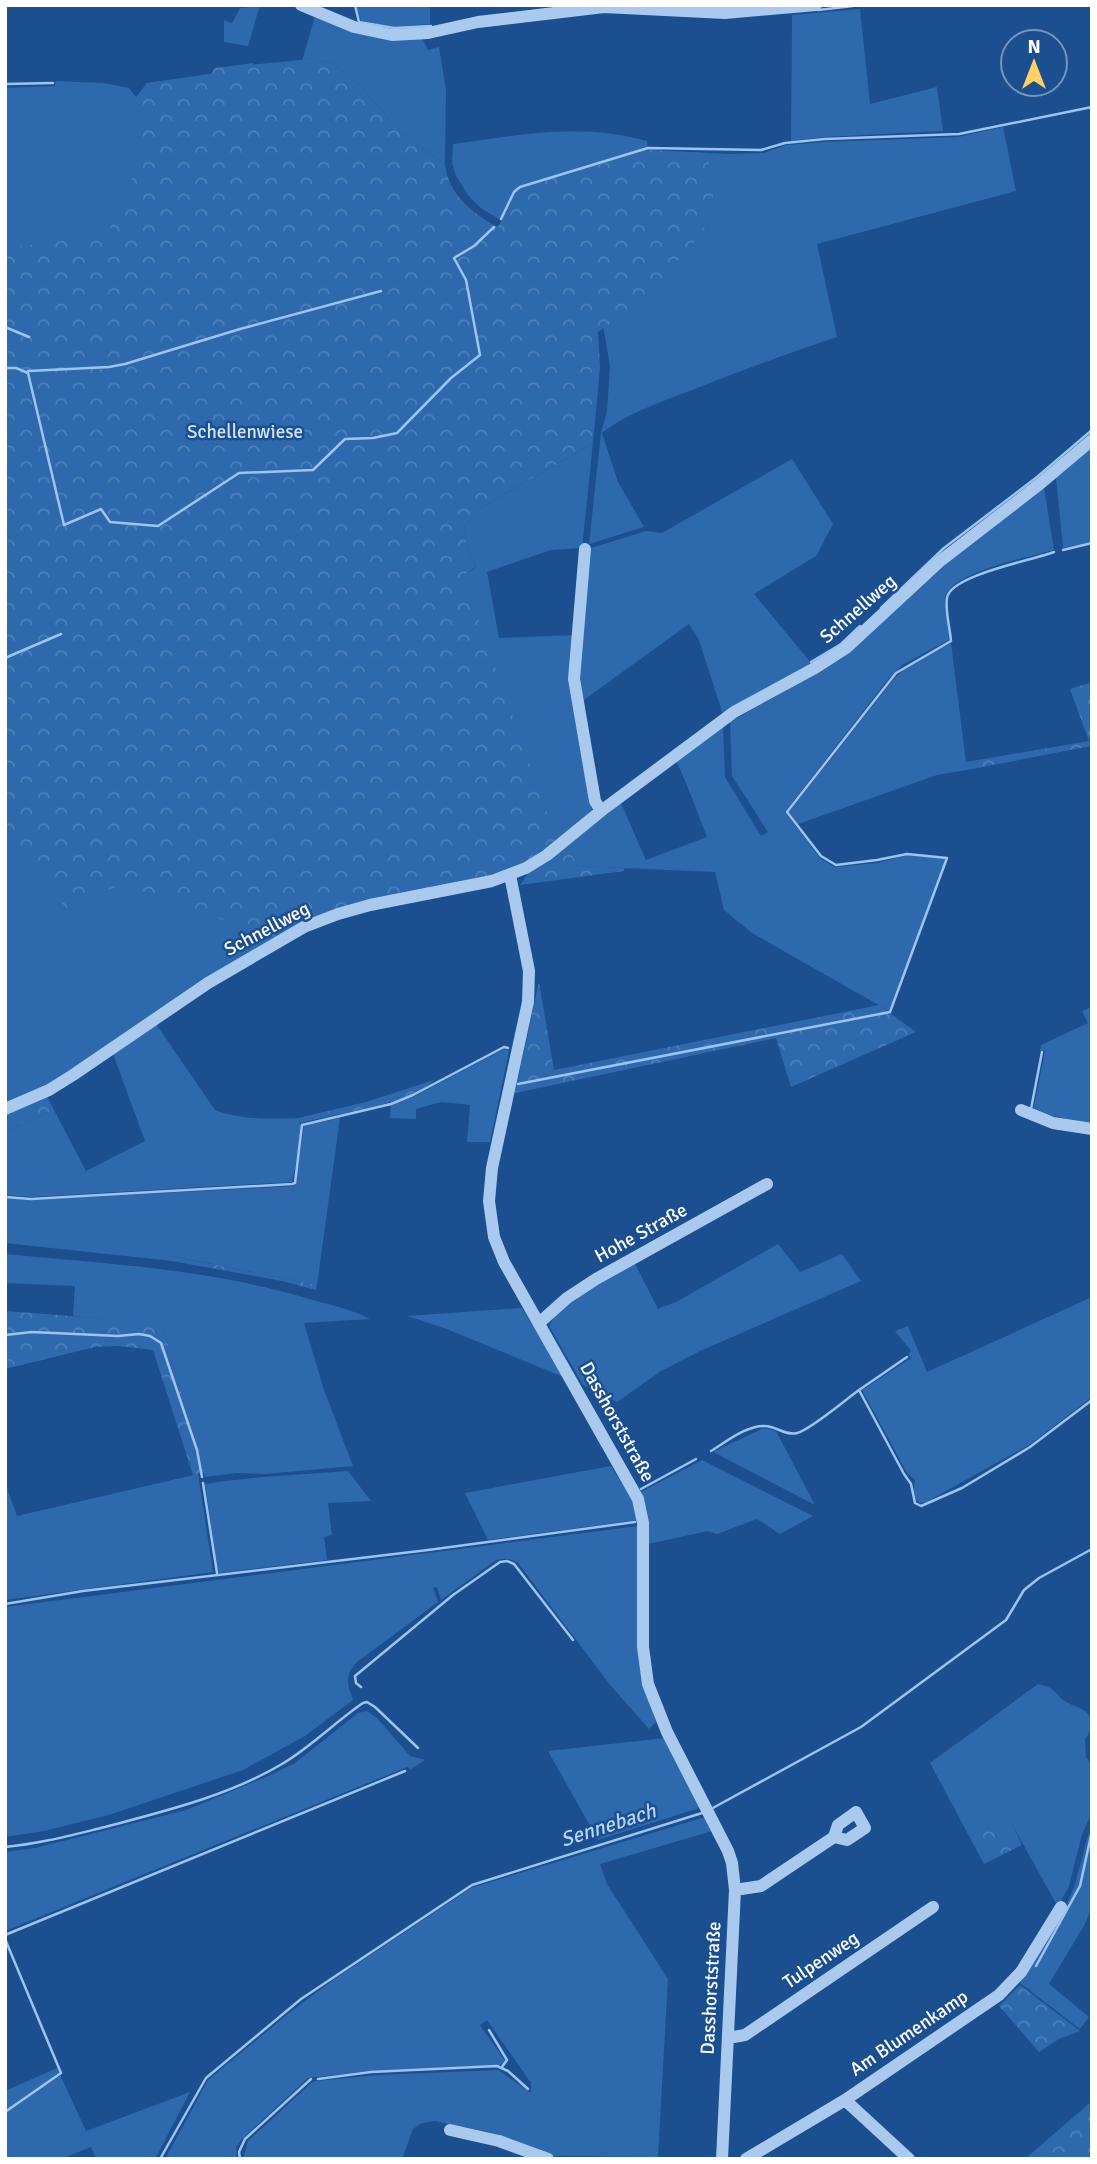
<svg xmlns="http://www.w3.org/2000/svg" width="1097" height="2164" viewBox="0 0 1097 2164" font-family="Signika,sans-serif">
	<defs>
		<pattern id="forest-crowns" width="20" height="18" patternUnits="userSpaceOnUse" patternTransform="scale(1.75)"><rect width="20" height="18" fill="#2e69ad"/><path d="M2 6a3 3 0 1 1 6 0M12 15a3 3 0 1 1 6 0" fill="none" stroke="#4d80b9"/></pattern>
	</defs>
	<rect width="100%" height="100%" fill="#1b4f8f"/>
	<path fill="#2e69ad" d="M245,5H260L248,46L224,42V20L232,23L240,8H244Z
		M356,5H430V24L393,27L361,21Z
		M860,9L870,104L937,87L943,131L824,137L791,141L792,15Z
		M315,16L422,38L428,50L439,47L446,90L445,164L401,133L358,83L332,63L303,58Z
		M253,63L276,197L5,326V88L55,86L56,81L104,83L129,88L136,97L147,83L211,74L215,68Z
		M1003,127L1016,191L817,244L837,337C786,354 735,373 684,393C656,404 626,414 602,433L618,482L644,527L589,544L601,433L607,411L610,366L602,320L502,221L482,209L468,195L456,176L452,163L453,144C522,135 578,122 647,141L648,150L729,154L764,153L786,145L824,142L958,137Z
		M593,443L582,548L551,550L487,572L499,638L574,635L592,813L544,850L368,900L188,990L66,1073L43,1087L5,1103V833L473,570L476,567L467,546L464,527L479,509Z
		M1092,447V542L1063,548L1056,478Z
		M792,459L833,524L816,556L754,594L812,664L723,715L699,640L689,624L581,702L578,679L588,549L646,531L662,533Z
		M1044,488L1054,550C1027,558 957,570 945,596L949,640L902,665L889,678L785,812L820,858L835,867L877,863L908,855L946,859L889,1011L752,933L724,910L715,872L577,866L568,845L621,803L646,860L707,837C697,811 688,786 676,761L723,727L725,777L761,836L768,832L732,776L730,722L815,674L950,561Z
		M951,643L967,770L937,775L798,824L789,812L893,680L904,669Z
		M1092,1007V1125L1033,1111L1045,1051L1040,1050L1041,1045L1088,1023L1082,1011Z
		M156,1024L215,1110C240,1120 272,1119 298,1118C305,1130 295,1167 292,1182L31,1197L5,1195V1132L54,1110L86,1171L145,1141L113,1054Z
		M504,1049L509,1051L490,1142H467L470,1105L441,1102L416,1109V1119L390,1118L391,1105L413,1097Z
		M340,1118L317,1285L172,1256V1261L5,1243V1198L31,1200L295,1186L304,1126Z
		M778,1244L800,1272L842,1254L861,1281L700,1351L661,1371L617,1402L583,1385L549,1326C563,1297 607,1278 634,1262L658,1309L678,1301Z
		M5,1254C107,1264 211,1269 309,1299C330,1305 351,1309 370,1319L304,1323L324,1390L353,1466L266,1474L237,1473L205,1477L162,1324L73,1316L75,1286L5,1283Z
		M1092,1297V1397L1029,1445L926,1502L920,1503C912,1498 914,1488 915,1480L907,1473L862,1390L911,1358L908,1354L911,1351L895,1331L908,1326L927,1372Z
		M522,1308L566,1378L444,1328L407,1316Z
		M764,1428L776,1431L815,1505L713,1452Z
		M702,1460L813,1516L780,1534L757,1519L717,1534L708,1531L648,1544C648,1526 649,1509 641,1492Z
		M611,1466L633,1500L638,1520L488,1540L465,1493Z
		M348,1471L371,1501L328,1503L332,1535L324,1537L327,1560L218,1573L205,1484C252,1476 301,1475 348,1471Z
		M198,1474L213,1572L5,1600V1483L17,1516Z
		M638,1526L644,1687L656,1722L649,1729L611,1686L518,1563C510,1558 506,1558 496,1560L441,1600L437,1587L433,1588L438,1602L357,1662C344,1677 347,1682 353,1700L305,1736L243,1770L109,1815L44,1831L5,1837V1607Z
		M1038,1684C1059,1688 1053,1695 1068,1703C1078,1708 1086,1708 1092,1720V1729L1085,1739L1086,1757L1092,1766V1812L1082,1835L1069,1886L1058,1907L1009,1819L969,1836L930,1763Z
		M367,1711L377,1718L410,1756L425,1760L411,1769L407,1767L5,1931V1852L35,1848L186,1810L264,1778L295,1763L358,1713Z
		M665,1738L699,1808L598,1840L548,1751Z
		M705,1817L712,1831L600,1864L607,1884L668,1979L658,2157L550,2156L488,2132L435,2121L422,2123L413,2129L402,2159H243L248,2141L310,2084L315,2081L378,2075L498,2070L531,2093V2083L487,2020L480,2025L505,2061L502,2065L370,2071L308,2078L241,2140L236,2147L237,2159H165L208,2080L289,2013L333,1980L471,1888Z
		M1092,1821V1906L1085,1924L1049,1984L1089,2017L1080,2029L1020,1983L1065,1909L1075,1884Z
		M57,2068L86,2131L190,2092L155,2159H96L91,2147L61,2159H5V2091Z"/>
	<path fill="url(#forest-crowns)" d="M303,58L332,63L358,83L401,133L445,164C448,194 472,213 497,227C511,212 507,197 528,186L647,150L708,153L713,198L703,232L640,304L598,332L600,367L593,443L479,509L464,527L467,546L476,567L463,576L464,581L557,840L523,864L503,872L273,938L123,884L65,908L23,848L5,841V248L108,235L124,190L135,173L143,144L136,98L147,83L211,74L215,68L302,60Z
		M1092,682L1091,746L967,770L966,762L1089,741L1070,689Z
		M568,845L577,866L624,868V871L520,885L528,873Z
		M539,982L554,1070L879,1005L916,1032L791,1087L776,1038L515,1093Z
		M434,1080C410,1105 336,1113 301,1123L298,1118L366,1102Z
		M47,1096L54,1110L5,1132V1115Z
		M171,1256L317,1285L316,1290L282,1281L172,1261Z
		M5,1311L162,1323L204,1473L193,1475L153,1350L118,1346L95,1347L5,1369Z
		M1009,1818L1022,1845L984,1864L969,1836Z
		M1020,1985L1080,2031L1059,2039L1039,2052L999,2006Z
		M1092,2101V2159H1025Z"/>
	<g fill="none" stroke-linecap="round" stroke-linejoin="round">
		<path stroke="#9cc4f0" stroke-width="2.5" d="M355,5L359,22L394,28L431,26
			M818,10L853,6
			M5,84L53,83
			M501,219L514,192L520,187L648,148L761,150L785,143L825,139L959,134L1092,107
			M5,327L29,337
			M5,368H16L28,373L64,525L101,509L110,522L158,526L239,473L313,470L345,439L373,438L397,433L451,378L480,355L466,280L454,258L474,246L494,227
			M28,371L109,367L125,364L240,329L381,291
			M1063,550L1092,543
			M881,608L944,548L1037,477L1092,430
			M5,658L61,634
			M811,662L841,644L860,626
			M518,1084L890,1012L947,858L907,854L877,860L836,865L821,856L787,812L896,673L951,641C950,628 945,611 947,598C950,575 1034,560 1054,552
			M1031,1109L1042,1052
			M5,1197L31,1199L292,1184L295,1183L302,1125L391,1104L413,1095L504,1047L508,1048
			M5,1335L32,1332L118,1336L139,1334L150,1336L161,1343L197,1450L202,1477
			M859,1390L907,1357
			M711,1451C726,1442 747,1425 765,1426C776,1426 785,1436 797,1433C810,1430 845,1400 859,1390L904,1474L911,1484L915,1503L921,1506L962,1488L1030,1447L1092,1400
			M203,1483L217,1573
			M641,1489L696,1459
			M5,1604L83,1591L428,1550L635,1522
			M361,1687L356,1683L355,1676L453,1595L500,1562L507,1561L514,1564L573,1640
			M711,1809L861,1727L1006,1620L1024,1590L1039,1578L1092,1549
			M5,1847C39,1844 72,1835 105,1827C165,1811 228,1796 282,1764C311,1747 335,1722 363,1703L367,1702L375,1707L418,1748
			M5,1935L405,1771
			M5,1939L61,2073L5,2112
			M1036,1966L1080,1886L1092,1831
			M489,2030L507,2060L502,2067
			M318,2079L371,2072L497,2066L508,2071L528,2089
			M160,2159L206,2078L301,1999L472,1885L702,1813
			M240,2159L239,2152L245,2139L311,2079"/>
		<path stroke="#a9c9ee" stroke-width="12" d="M301,5L354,27L392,35L428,33L478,22L604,7L725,13L816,5
			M585,549L574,679L595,801L601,811
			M510,875L529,971L528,1002L492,1168L489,1201L494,1237L504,1262L638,1499L643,1523V1647L648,1684L667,1732L728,1851L732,1863L735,1890L722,2159
			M5,1109L49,1090L73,1075L208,983L304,927L338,914L370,905L492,881L526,868L547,855L601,811L734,712L815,668L846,648L939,562L1041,483L1092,440
			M1021,1110L1053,1123L1092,1129
			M539,1323L567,1298L596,1279L767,1184
			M735,1890L761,1886L834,1837L847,1840L865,1828L856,1812L838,1825L834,1837
			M728,2038L745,2035L933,1907
			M845,2100L909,2159
			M450,2130L499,2141L548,2159
			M746,2159L845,2100L999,1995L1021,1972L1061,1907"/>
	</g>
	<g text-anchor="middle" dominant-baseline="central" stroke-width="5" stroke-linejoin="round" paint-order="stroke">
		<g font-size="19" fill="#cfe3fa" stroke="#1b4f8f">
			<text x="245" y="432">Schellenwiese</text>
		</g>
		<g font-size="19" fill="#fff" stroke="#1b4f8f">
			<text transform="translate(858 609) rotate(-41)">Schnellweg</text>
			<text transform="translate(267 929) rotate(-28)">Schnellweg</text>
			<text transform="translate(641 1233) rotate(-29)">Hohe Straße</text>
			<text transform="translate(617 1422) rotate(61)">Dasshorststraße</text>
			<text transform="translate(821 1960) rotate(-34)">Tulpenweg</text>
			<text transform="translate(711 1988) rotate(-87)">Dasshorststraße</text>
			<text transform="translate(909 2033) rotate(-34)">Am Blumenkamp</text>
		</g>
		<g font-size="21" font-style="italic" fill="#b5d3f5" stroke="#1b4f8f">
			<text transform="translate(608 1825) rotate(-18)">Sennebach</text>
		</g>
	</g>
	<rect width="1097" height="2164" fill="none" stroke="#ffffff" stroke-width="14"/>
	<g transform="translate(1034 63)"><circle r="33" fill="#1b4f8f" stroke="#7695bc" stroke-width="2"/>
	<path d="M0-5L12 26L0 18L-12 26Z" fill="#ffd166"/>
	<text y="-10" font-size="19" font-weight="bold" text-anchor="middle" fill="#ffffff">N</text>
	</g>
</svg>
